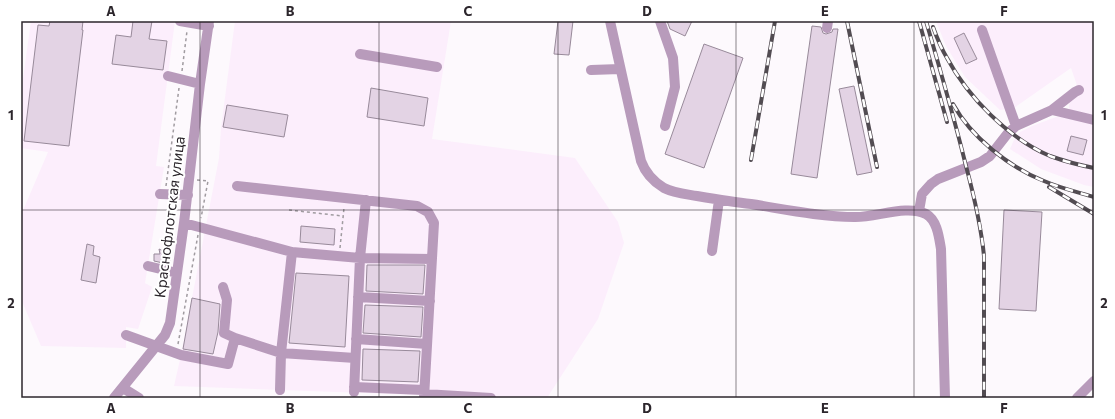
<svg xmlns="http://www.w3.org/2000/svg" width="1115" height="419" viewBox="0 0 1115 419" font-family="Commissioner,sans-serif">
	<rect width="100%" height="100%" fill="#fdf9fd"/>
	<path fill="#fceefc" d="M31,21H175L156,166L164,167L145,283L152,287L138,329L126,327V348L41,346L21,299L23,250L21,249V215L48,152L21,148V93Z
		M235,21H451L432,139L575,158L618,222L624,243L598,319L547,398H419V395L174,386L181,355L219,158L221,128Z
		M936,21H1094V187L1084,185L1041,169L1010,149L1014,140L1020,132L1032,126L1056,117H1066L1069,110V101L1080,94L1071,68L1014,108L1000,110L965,77L946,46Z"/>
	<path fill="#e3d3e4" stroke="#988a9a" d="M50,21H83L82,30H83L69,146L24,141L38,25L49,26Z
		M133,21H152L149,39L167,41L163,70L112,64L116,35L131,37Z
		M558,21H573L569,55L554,54Z
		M667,21H692L685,36L670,29Z
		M812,26L821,27L823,33L826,34L832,32L833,29H838L817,178L791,174Z
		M964,33L977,59L966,64L954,38Z
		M704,44L743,58L704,168L665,154Z
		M854,86L872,172L857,175L839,89Z
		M371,88L428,98L424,126L367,117Z
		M227,105L288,115L284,137L223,127Z
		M1071,136L1087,140L1083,155L1067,151Z
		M1004,210L1042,212L1036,311L999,309Z
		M301,226L335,229L334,245L300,242Z
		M87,244L94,246L93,255L100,257L96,283L81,280Z
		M159,249L170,254V262L163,263L154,261V254H160Z
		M367,265H425L423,294L366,291Z
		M296,273L349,276L345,347L289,343Z
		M192,298L220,304L218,332L213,354L183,349Z
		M365,305L423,307L421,337L363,333Z
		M363,349L420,351L418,382L362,380Z"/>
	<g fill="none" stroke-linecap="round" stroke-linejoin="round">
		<path stroke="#a09ba0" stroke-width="1.5" stroke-dasharray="3 3" stroke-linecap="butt" d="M182,71L187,31
			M197,180L208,181L201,218
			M166,186L179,88
			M289,210L343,216
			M340,248L344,208
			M178,344L198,235"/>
		<path stroke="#b89bbb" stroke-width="10" d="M180,21L209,26
			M610,21L641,161C645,172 654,182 664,188C674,193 686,194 697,196C715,199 733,202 751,204C783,209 821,217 854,217C875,218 907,204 926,214C937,220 939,237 941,249L945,398
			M660,21L673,58L675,87L665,126
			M827,28L828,21
			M982,30L1016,126
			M360,54L437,67
			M591,70L620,69
			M168,76L200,84
			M1052,110L1094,120
			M237,186L417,206L428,212L434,223L424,398
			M160,194L188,195
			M366,200L360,258L432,259
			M919,211L922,194L931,184L938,179L981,162L990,156L1008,133L1016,126L1052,110L1075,92L1079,90
			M184,223L292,252L360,258L354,392
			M712,251L719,200
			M148,266L177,273
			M358,297L430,301
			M126,335L181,355L228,364L235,338L224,333L227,300L223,287
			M235,338L281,353L292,252
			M356,339L427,344
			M354,387L424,390
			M123,388L139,398
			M280,390L281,353L355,358
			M424,394L491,398
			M114,398L165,335L170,323L184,223L200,84L209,21
			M1077,398L1094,381"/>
		<g stroke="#524c52" stroke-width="4">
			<path id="rail" d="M847,21L877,167
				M919,21L947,122
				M926,21C940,69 954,117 966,166C974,196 981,225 984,256V398
				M933,27C937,38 941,48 947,58C968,97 1008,138 1050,156C1064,161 1079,165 1094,168
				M953,104C971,137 1009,167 1044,181C1060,188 1077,192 1094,197
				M751,160L775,21
				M1049,187L1094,214"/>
		</g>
		<use href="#rail" stroke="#fff" stroke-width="2.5" stroke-dasharray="8" stroke-linecap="butt"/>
	</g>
	<path fill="none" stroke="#2c262c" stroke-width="1" stroke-opacity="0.55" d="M200,21V398M379,21V398M558,21V398M736,21V398M914,21V398M21,210H1094"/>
	<g text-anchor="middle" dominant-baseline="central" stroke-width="4" stroke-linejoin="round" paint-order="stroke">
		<g font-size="15" fill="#2c262c" stroke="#fff">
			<text transform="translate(169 217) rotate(-83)">Краснофлотская улица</text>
		</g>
	</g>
	<rect width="1115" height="419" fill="none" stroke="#ffffff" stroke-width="44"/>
	<rect x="22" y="22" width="1071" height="375" fill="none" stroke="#2c262c" stroke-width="1.5"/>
	<g font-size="13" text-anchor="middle" font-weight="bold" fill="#2c262c">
		<text x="111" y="16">A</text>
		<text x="290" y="16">B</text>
		<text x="468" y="16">C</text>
		<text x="647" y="16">D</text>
		<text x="825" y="16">E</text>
		<text x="1004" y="16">F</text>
		<text x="11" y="120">1</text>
		<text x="1104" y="120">1</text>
		<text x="11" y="308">2</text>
		<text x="1104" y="308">2</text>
		<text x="111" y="413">A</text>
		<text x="290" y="413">B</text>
		<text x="468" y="413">C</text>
		<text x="647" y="413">D</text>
		<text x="825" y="413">E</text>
		<text x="1004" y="413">F</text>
	</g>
</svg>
